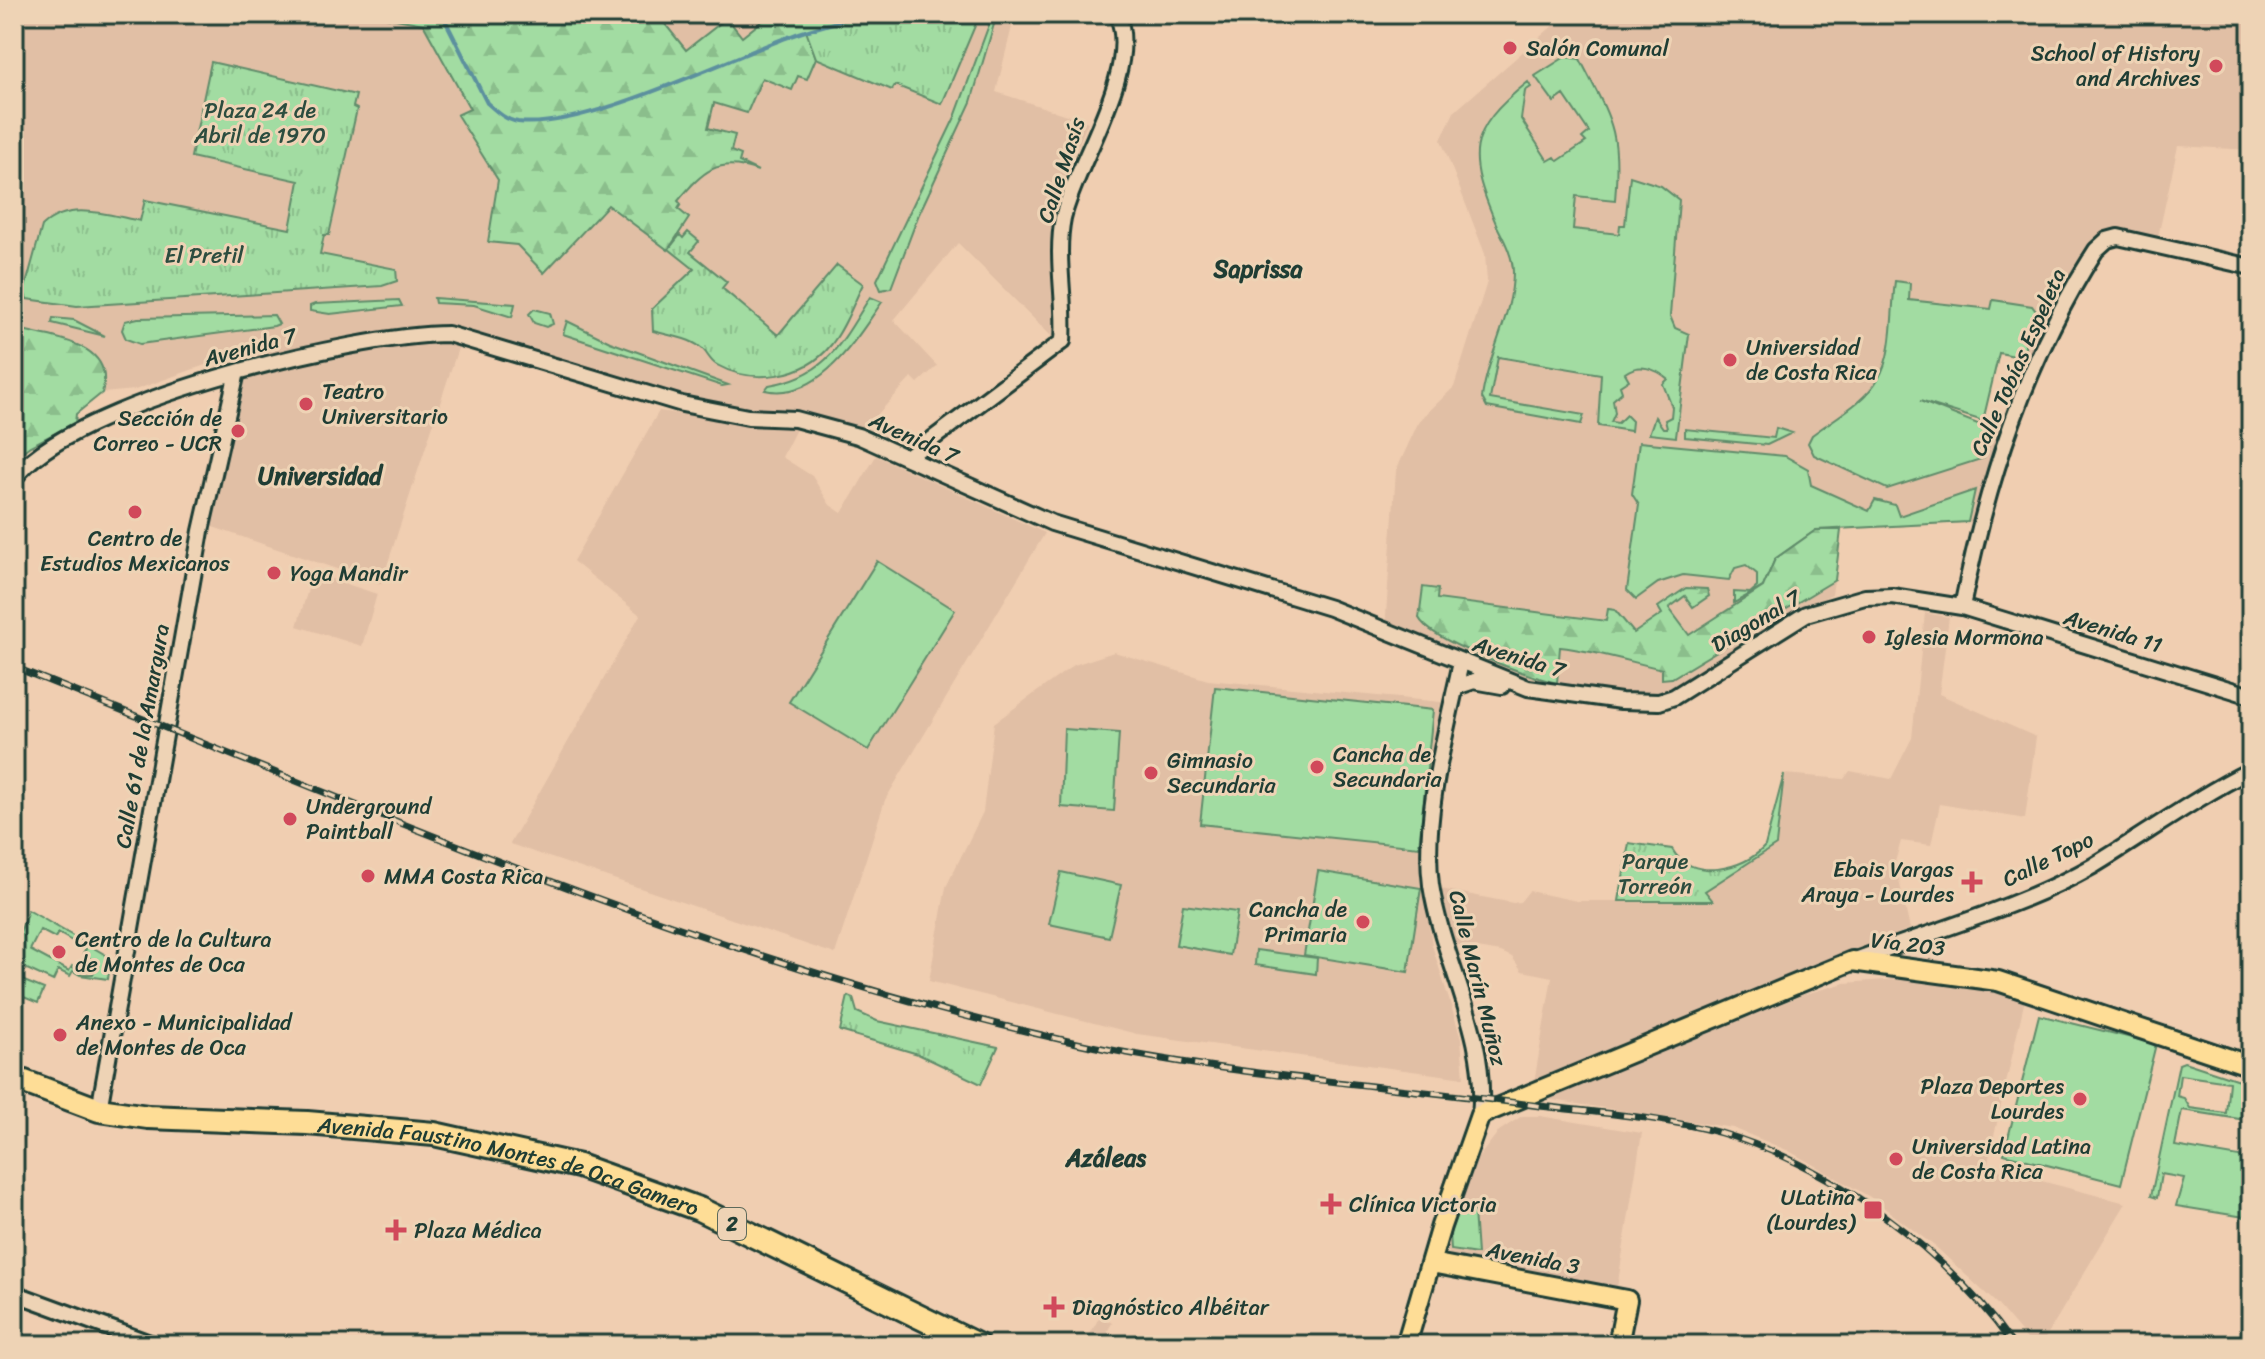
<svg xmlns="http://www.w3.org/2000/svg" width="2265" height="1359" viewBox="0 0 2265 1359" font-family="Sriracha,sans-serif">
	<defs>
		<pattern id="forest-firs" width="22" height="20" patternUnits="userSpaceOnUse" patternTransform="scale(2)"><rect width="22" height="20" fill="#a2dca2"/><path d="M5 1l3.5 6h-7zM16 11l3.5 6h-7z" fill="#8bbe8c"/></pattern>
		<pattern id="park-tufts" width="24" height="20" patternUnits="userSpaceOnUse" patternTransform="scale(2)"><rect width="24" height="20" fill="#a2dca2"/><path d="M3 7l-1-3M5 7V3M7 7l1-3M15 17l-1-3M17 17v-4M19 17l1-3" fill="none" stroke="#8bbe8c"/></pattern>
	</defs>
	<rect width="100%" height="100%" fill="#f0ceb1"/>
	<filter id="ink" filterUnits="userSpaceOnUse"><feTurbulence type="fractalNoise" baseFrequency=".0125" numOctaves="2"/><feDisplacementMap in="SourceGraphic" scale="16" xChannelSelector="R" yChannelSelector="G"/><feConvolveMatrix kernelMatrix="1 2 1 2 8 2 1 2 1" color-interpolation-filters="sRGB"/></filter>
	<g filter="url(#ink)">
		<path fill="#e1bfa5" d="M14,14H1015L996,92L1088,122L1062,183L1054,215L1050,247L1057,303L1052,337L958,243L894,320L937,366L918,383L912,377L863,430L812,415L744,408L675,394L497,338L448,326H426L350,337L238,363L239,353L135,390L103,393L76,414L75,423L30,446L14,458Z
			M1577,14H2251V150L2178,146L2156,246L2107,240L2038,361L1999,353L1983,421L1920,401L1993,430L2008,431L1979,522L1841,530L1832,594L1770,625L1674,697L1546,693L1385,629L1396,471L1419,421L1454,387L1487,282L1485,254L1441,140L1454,112L1556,23Z
			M429,342L459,345L381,584L207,525L240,380L345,354Z
			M659,411L796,429L782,457L812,476L830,505L842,513L876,456L1045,533L885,800L835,954L510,844L640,615L573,561Z
			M313,573L377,594L362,646L297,626Z
			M1925,613L1949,617L1939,694L2036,737L2025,819L1940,804L1931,845L1901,841L1895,862L1910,929L1800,970L1534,1083L1552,977L1522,971L1512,957L1501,952L1454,944L1441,889L1513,903L1520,902L1529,891L1577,901H1712L1705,891L1776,845L1784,774L1844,779L1850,771L1891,779L1912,738Z
			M1114,652L1208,680L1441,702L1420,857L1432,945L1461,1038L1464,1078L1137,1034L929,981L946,887L983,812L994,723L1074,665Z
			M1898,979L1949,982L2025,999L1987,1167L2126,1203L2041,1345H2032L1997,1304L1937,1248L1870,1197L1789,1151L1733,1128L1546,1099L1805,994L1845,983Z
			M1522,1116H1540L1642,1133L1617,1288L1454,1258L1448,1252L1447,1247L1475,1162L1499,1131Z
			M1100,1316L1112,1323L1107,1332L1131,1345H1084Z"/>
		<path fill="#a2dca2" stroke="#608c6b" stroke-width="2" fill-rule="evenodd" d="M993,14H997L971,102L919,214L891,288L881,290L877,280L955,117Z
			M1565,57L1580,59C1611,120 1621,129 1615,200L1576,196L1573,229L1619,234L1620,225H1625L1630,176L1661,186L1679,200L1670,316L1675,328L1689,334L1676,437L1649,434L1655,417L1663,428H1667L1665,420L1671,417L1672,407L1663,384L1668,379C1655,368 1639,363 1625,373L1629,380L1620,386L1622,392L1613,400L1615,413L1611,422L1618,423L1626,415L1632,421L1631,431L1598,426L1601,374L1498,357L1490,399L1584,415L1581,424L1487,407L1482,398C1487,356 1513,315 1513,272C1513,256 1504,240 1497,226C1467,156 1465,132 1528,82L1531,87L1525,91L1521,119L1548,161L1555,157L1558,161L1586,142L1582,138L1589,132L1564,95L1554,102L1535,76Z
			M1895,281L1910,283L1909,300L1991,309L1993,300L2032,306L2038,314L2025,340V358L1999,353L1983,421L1920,401L1993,430L1984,458L1887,489L1814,455L1808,443L1812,435C1833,419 1865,402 1878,379C1894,354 1891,311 1895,281Z
			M870,297L882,302C856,339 819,402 765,390L769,385C827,376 841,343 870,297Z
			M434,298L515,304L512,317L474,305L435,303Z
			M399,300L402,306L330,314L310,311V306L315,304Z
			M534,309L550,313L553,324L546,327L534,323L529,314Z
			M274,315L279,324L274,326L140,344L126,339L122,330L125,321L138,318Z
			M53,318L74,320L105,336L52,323Z
			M567,321L610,342L728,385L722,386L563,334Z
			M1776,428L1792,433L1767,445L1685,437V429L1774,438Z
			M1639,442L1785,456L1808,469L1811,485L1869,511L1875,500L1895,505L1899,516L1975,490L1968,522L1816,530L1775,559L1763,587L1734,603V592L1750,593L1757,587V574L1746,565L1735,568L1729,580L1683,575L1658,583L1636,599L1627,590L1639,505L1632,494Z
			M877,561L955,610L868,750L789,702Z
			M1215,687L1433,710L1419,847L1200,824Z
			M1064,729L1119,733L1114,811L1061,807Z
			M1318,871L1421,888L1408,972L1304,955Z
			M1061,872L1121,885L1109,937L1049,924Z
			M1183,905L1237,912L1230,955L1176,945Z
			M28,910L111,958L108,979L80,975L73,971L70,976L58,970L53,981L14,963V950ZM40,930L55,938L58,933L86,949L83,954L98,963L93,974H80L72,966L69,971L30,950Z
			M1256,950L1317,958L1316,974L1255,965Z
			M14,977L44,989L38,1003L14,993Z
			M2039,1015L2156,1044L2121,1184L2004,1154Z
			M2184,1062L2251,1084V1112L2248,1111L2246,1120L2182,1110L2175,1146L2251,1159V1218L2176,1206L2184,1178L2161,1174L2157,1198L2151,1196L2179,1064ZM2180,1075L2229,1082L2226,1113L2190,1108L2184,1098L2177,1096Z
			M1459,1208L1474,1211L1477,1254L1451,1250L1450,1233Z"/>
		<path fill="url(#forest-firs)" stroke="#608c6b" stroke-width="2" d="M369,14H657L686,50L727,18L742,37L771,14H861L807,31L816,58L807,79L798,76L792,90L762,78L747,113L714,103L708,128L735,135L731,151L741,155L739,162L758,171C718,156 703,171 678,201L681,204L678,209L689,218L668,250L608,205L544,273L517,245L488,242L498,180L457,115L470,109L423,24Z
			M14,328C50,338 117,341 102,393L76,414L75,423L30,446L14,458Z
			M1816,530H1841L1835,580L1672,678L1662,679V669C1627,661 1596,651 1560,647L1557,683C1529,676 1430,641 1419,618L1423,587L1438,589L1437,599L1606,621L1608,609L1615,610L1634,633L1662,614L1658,607L1686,588L1707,589L1709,596L1693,607L1685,596L1669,608L1689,635L1763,587L1775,559Z"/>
		<path fill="url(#park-tufts)" stroke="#608c6b" stroke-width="2" d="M861,14H980L942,104L895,85L892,90L816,58L806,31Z
			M211,62L356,95L353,107L357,109L329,235H324L320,254L396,269L397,281L382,286L77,306L27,299L24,292L42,226C69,200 108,215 140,221L145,200L290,229L299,181L191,157Z
			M688,232L699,241L690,252L727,282L722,288L778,335L837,265L863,284C853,304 845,328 831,345C805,378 753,385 717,365C709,361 707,351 700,347C689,338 667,335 653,331L652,309L694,269L669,249L680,235L683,238Z
			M1784,774L1776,845L1705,891L1713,901H1619L1629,843L1672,849C1690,882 1745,870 1765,846Z
			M848,996L853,998L857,1012L877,1021L998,1047L981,1084L918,1054L840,1031Z"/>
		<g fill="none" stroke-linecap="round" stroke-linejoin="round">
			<path stroke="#5b909e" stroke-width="4" d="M442,14L487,103C496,111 505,120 518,122C585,130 724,60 791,36C814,27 838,23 861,14"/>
			<g stroke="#1f3d34" stroke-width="20">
				<path id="minor" d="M907,458L1063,341C1066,300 1055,258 1063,218C1076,162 1142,69 1117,14
					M14,479C67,403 356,334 448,334L682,404L748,417L795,419L858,436L1052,523L1330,608L1528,688L1621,701L1659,702L1674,697L1806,614L1865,597L1892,596L1962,607L2251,696
					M1962,607C1987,482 2026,359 2096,250L2107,240L2118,237L2251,267
					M1461,662C1447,729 1422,817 1431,885C1443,963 1489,1035 1480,1115
					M1456,687L1474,681L1502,686
					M1853,961C1932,931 2019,908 2093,866C2146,834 2195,798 2251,770
					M99,1110L201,531L237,372
					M14,1293L155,1345"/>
			</g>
			<g stroke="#1f3d34" stroke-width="24">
				<path id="major" d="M1431,1263L1627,1300L1618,1345
					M1406,1345L1441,1226L1480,1115L1852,961L1998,981L2251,1066"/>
			</g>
			<g stroke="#1f3d34" stroke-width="28">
				<g id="highway">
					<path id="s1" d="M14,1078L99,1110L148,1117L307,1123L434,1134L579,1166L699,1209L977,1345"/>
				</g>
			</g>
			<use href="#minor" stroke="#eed3b5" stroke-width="14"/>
			<use href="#major" stroke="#fedd96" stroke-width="18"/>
			<use href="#highway" stroke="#fedd96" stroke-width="22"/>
			<g stroke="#1f3d34" stroke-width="7">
				<path id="rail" d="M14,667C357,803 698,957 1059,1039C1217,1075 1380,1084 1540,1106C1599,1113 1663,1117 1721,1133C1833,1166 1946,1250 2013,1345"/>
			</g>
			<use href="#rail" stroke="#eed3b5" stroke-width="4" stroke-dasharray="12" stroke-linecap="butt"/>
		</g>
	</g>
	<g fill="#d1495b" stroke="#eed3b5" stroke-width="3">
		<circle cx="1510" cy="48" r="8"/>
		<circle cx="2216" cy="66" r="8"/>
		<circle cx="1730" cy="360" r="8"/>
		<circle cx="306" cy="404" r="8"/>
		<circle cx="238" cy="431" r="8"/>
		<circle cx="135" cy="512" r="8"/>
		<circle cx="274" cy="573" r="8"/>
		<circle cx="1869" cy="637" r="8"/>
		<circle cx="1317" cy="767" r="8"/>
		<circle cx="1151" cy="773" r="8"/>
		<circle cx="290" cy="819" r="8"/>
		<circle cx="368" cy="876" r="8"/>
		<path d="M1968 870h8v8h8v8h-8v8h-8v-8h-8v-8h8z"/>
		<circle cx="1363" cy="922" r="8"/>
		<circle cx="59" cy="952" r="8"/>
		<circle cx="60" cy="1035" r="8"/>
		<circle cx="2080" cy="1099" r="8"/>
		<circle cx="1896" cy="1159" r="8"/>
		<path d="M1327 1192h8v8h8v8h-8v8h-8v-8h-8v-8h8z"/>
		<rect x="1863" y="1200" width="20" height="20" rx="4"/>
		<path d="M392 1218h8v8h8v8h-8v8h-8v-8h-8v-8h8z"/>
		<path d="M1050 1295h8v8h8v8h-8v8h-8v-8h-8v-8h8z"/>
	</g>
	<g text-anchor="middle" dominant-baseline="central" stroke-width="6" stroke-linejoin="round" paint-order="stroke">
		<rect fill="#eed3b5" stroke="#5d6a5b" stroke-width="2" x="718" y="1208" width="28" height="32" rx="6"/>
		<g font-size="20" font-weight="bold" fill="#1f3d34">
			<text x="732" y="1224">2</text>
		</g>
		<g font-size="22" fill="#1f3d34" stroke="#eed3b5" text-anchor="start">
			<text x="1526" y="48">Salón Comunal</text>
			<text x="2200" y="53" text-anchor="end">School of History<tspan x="2200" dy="25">and Archives</tspan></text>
			<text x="1746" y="347">Universidad<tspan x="1746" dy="25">de Costa Rica</tspan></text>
			<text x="322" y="391">Teatro<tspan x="322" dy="25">Universitario</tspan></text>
			<text x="222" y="418" text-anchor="end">Sección de<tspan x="222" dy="25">Correo - UCR</tspan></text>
			<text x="135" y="538" text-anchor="middle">Centro de<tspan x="135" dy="25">Estudios Mexicanos</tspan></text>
			<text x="290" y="573">Yoga Mandir</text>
			<text x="1885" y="637">Iglesia Mormona</text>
			<text x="1333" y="754">Cancha de<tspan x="1333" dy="25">Secundaria</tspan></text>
			<text x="1167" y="760">Gimnasio<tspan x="1167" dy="25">Secundaria</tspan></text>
			<text x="306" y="806">Underground<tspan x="306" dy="25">Paintball</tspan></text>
			<text x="1954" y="869" text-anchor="end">Ebais Vargas<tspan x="1954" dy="25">Araya - Lourdes</tspan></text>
			<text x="384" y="876">MMA Costa Rica</text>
			<text x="1347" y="909" text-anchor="end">Cancha de<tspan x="1347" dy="25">Primaria</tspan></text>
			<text x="75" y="939">Centro de la Cultura<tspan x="75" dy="25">de Montes de Oca</tspan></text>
			<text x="76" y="1022">Anexo - Municipalidad<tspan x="76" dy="25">de Montes de Oca</tspan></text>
			<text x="2064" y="1086" text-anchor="end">Plaza Deportes<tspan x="2064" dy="25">Lourdes</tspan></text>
			<text x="1912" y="1146">Universidad Latina<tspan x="1912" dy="25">de Costa Rica</tspan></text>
			<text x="1855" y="1197" text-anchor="end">ULatina<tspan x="1855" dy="25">(Lourdes)</tspan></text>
			<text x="1349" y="1204">Clínica Victoria</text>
			<text x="414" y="1230">Plaza Médica</text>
			<text x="1072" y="1307">Diagnóstico Albéitar</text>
		</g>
		<g font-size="22" fill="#2c4d3f" stroke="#eed3b5">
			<text x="260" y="110">Plaza 24 de<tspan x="260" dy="25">Abril de 1970</tspan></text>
			<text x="204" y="255">El Pretil</text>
			<text x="1655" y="861">Parque<tspan x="1655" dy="25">Torreón</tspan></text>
		</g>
		<g font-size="22" fill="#1f3d34" stroke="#eed3b5">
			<text transform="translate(1061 170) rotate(-72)">Calle Masís</text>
			<text transform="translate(250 347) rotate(-15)">Avenida 7</text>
			<text transform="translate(2018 362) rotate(-66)">Calle Tobías Espeleta</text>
			<text transform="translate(914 438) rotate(24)">Avenida 7</text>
			<text transform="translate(1756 621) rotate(-31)">Diagonal 7</text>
			<text transform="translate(2113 631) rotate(17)">Avenida 11</text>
			<text transform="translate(1519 657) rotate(17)">Avenida 7</text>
			<text transform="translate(142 736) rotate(-80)">Calle 61 de la Amargura</text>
			<text transform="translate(2048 859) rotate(-26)">Calle Topo</text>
			<text transform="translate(1908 944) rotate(7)">Vía 203</text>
			<text transform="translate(1478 978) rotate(76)">Calle Marín Muñoz</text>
			<text stroke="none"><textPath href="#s1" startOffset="506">Avenida Faustino Montes de Oca Gamero</textPath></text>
			<text transform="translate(1533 1258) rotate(11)">Avenida 3</text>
		</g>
		<g font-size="24" font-weight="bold" fill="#1f3d34" stroke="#eed3b5">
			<text x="1258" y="269">Saprissa</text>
			<text x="320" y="476">Universidad</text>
			<text x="1106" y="1158">Azáleas</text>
		</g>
	</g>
	<rect width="2265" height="1359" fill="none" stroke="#eed3b5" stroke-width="48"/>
	<rect x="24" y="24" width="2217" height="1311" fill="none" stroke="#1f3d34" stroke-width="3" filter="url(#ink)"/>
</svg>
